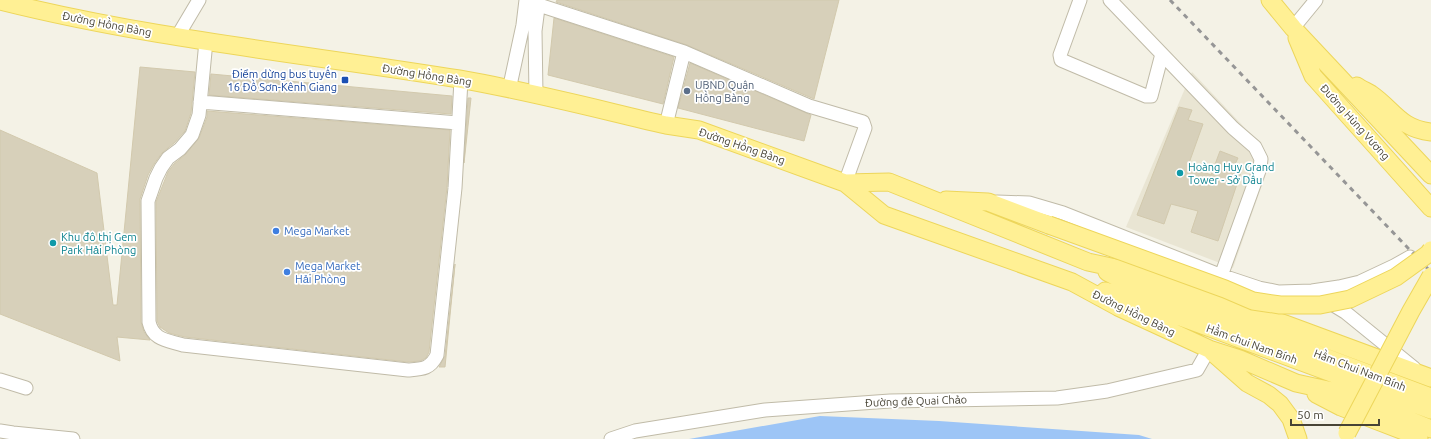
<svg xmlns="http://www.w3.org/2000/svg" width="1431" height="439" viewBox="0 0 1431 439" font-family="Ubuntu,sans-serif">
	<rect width="100%" height="100%" fill="#f4f2e6"/>
	<path fill="#e9e5d3" d="M1192,72L1260,144L1265,154L1268,168L1233,268L1126,227Z"/>
	<path fill="#9dc5f6" d="M820,416L939,421L1139,435L1152,439H689Z"/>
	<path fill="#d7d0ba" stroke="#d2c9ad" d="M557,0H839L814,99L687,45L556,2Z
		M554,18L674,57L663,104L548,75Z
		M690,63L811,115L804,141L678,108Z
		M140,67L195,72L191,113L185,131L174,143L162,153L154,164L148,175L140,199L141,322L144,332L150,340L117,337L120,361L0,314V130L97,173L113,305H117Z
		M211,74L452,96L451,114L209,95Z
		M468,98H471L464,163Z
		M1179,107L1192,110L1188,120L1203,124L1188,166L1211,175L1220,151L1238,158L1233,168L1241,172L1218,241L1191,232L1198,211L1171,204L1164,224L1137,215Z
		M207,111L450,130L447,187L429,352L426,358L420,361L408,362L185,337L169,333L160,327L157,321L156,202L168,172L174,164L186,154L199,138L207,117Z
		M455,264L445,367H439L445,356Z"/>
	<g fill="none" stroke-linecap="round" stroke-linejoin="round">
		<g stroke="#c0bba8" stroke-width="15">
			<path id="minor" d="M1080,0L1060,55L1061,60L1146,96H1151L1162,54
				M1110,0L1233,128L1255,147L1261,159L1260,168L1221,276
				M526,4L539,5L684,52L809,106L863,122L865,128L845,183
				M1293,28L1316,0
				M177,37L199,0
				M206,41L199,115L192,135L180,149L168,158L161,168L156,178L148,201L149,322C153,340 167,340 183,345L408,370C423,369 430,369 437,355L455,188L461,80
				M509,90L523,25L526,0
				M536,95L535,31L539,0
				M200,102L458,123
				M666,125L684,52
				M997,202L1029,203L1063,213L1217,274L1259,288L1279,292L1312,291L1339,287L1360,282L1394,266L1410,257
				M1327,301L1345,312L1414,368
				M0,380L26,388
				M0,431L13,433L73,439
				M611,439L635,431L765,410L890,401L1057,398L1107,391L1197,370L1209,349"/>
		</g>
		<g stroke="#edd65b" stroke-width="19">
			<path id="major" d="M1270,0L1293,28L1431,175
				M0,1C151,39 306,54 459,79C529,91 597,109 666,125L699,130L845,183L884,215L1072,282L1118,307L1209,349L1240,359L1296,383L1346,394L1431,429
				M1297,38L1313,76L1431,208
				M1357,86C1361,89 1366,91 1371,94C1393,109 1400,129 1431,132
				M845,183L889,182L1088,262L1134,272L1285,324L1431,378
				M946,200L988,202L1049,225
				M1107,272L1128,283L1431,397
				M1105,291L1132,299L1431,410
				M1213,353L1247,383L1269,395L1280,404L1291,419L1298,439
				M1316,394L1341,407L1414,435L1419,439"/>
		</g>
		<use href="#minor" stroke="#fff" stroke-width="13"/>
		<use href="#major" stroke="#fff094" stroke-width="17"/>
		<path stroke="#969696" stroke-width="3" stroke-dasharray="5 5" stroke-linecap="butt" d="M1170,0L1431,272"/>
		<g stroke="#edd65b" stroke-width="19" stroke-linecap="butt">
			<path id="major-bridge" d="M1049,225L1225,289L1253,301L1280,305H1320L1350,299L1396,277L1428,254L1431,250
				M1347,433L1411,311L1431,276"/>
		</g>
		<use href="#major-bridge" stroke="#fff094" stroke-width="17"/>
	</g>
	<rect fill="#1a4fb4" stroke="#fff" stroke-width="1.5" x="341" y="76" width="8" height="8" rx="2"/>
	<circle fill="#5c6f8a" stroke="#fff" stroke-width="1.5" cx="687" cy="91" r="4"/>
	<g fill="#0f9aa8" stroke="#fff" stroke-width="1.5">
		<circle cx="1180" cy="173" r="4"/>
		<circle cx="53" cy="243" r="4"/>
	</g>
	<g fill="#3f7fe0" stroke="#fff" stroke-width="1.5">
		<circle cx="276" cy="231" r="4"/>
		<circle cx="287" cy="272" r="4"/>
	</g>
	<g text-anchor="middle" dominant-baseline="central" stroke-width="3.5" stroke-linejoin="round" paint-order="stroke">
		<g font-size="11" fill="#474335" stroke="#fff">
			<text transform="translate(107 24) rotate(11)">Đường Hồng Bàng</text>
			<text transform="translate(427 75) rotate(9)">Đường Hồng Bàng</text>
			<text transform="translate(1355 122) rotate(48)">Đường Hùng Vương</text>
			<text transform="translate(742 146) rotate(19)">Đường Hồng Bàng</text>
			<text transform="translate(1134 313) rotate(26)">Đường Hồng Bàng</text>
			<text transform="translate(1252 344) rotate(20)">Hầm chui Nam Bính</text>
			<text transform="translate(1360 370) rotate(21)">Hầm Chui Nam Bính</text>
			<text transform="translate(916 401) rotate(-2)">Đường đê Quai Chảo</text>
		</g>
		<g font-size="11" fill="#164399" stroke="#fff" text-anchor="end">
			<text x="337" y="74">Điểm dừng bus tuyến<tspan x="337" dy="13">16 Đồ Sơn-Kênh Giang</tspan></text>
		</g>
		<g font-size="11" fill="#4e5e75" stroke="#fff" text-anchor="start">
			<text x="695" y="85">UBND Quận<tspan x="695" dy="13">Hồng Bàng</tspan></text>
		</g>
		<g font-size="11" fill="#0d838f" stroke="#fff" text-anchor="start">
			<text x="1188" y="167">Hoàng Huy Grand<tspan x="1188" dy="13">Tower - Sở Dầu</tspan></text>
			<text x="61" y="237">Khu đô thị Gem<tspan x="61" dy="13">Park Hải Phòng</tspan></text>
		</g>
		<g font-size="11" fill="#366cbe" stroke="#fff" text-anchor="start">
			<text x="284" y="231">Mega Market</text>
			<text x="295" y="266">Mega Market<tspan x="295" dy="13">Hải Phòng</tspan></text>
		</g>
	</g>
	<path d="M1291 419v6h88v-6" fill="none" stroke="#474335" stroke-width="2"/>
	<text x="1297" y="419" font-size="12" fill="#474335" stroke="#ffffff" stroke-width="3" paint-order="stroke">50 m</text>
</svg>
